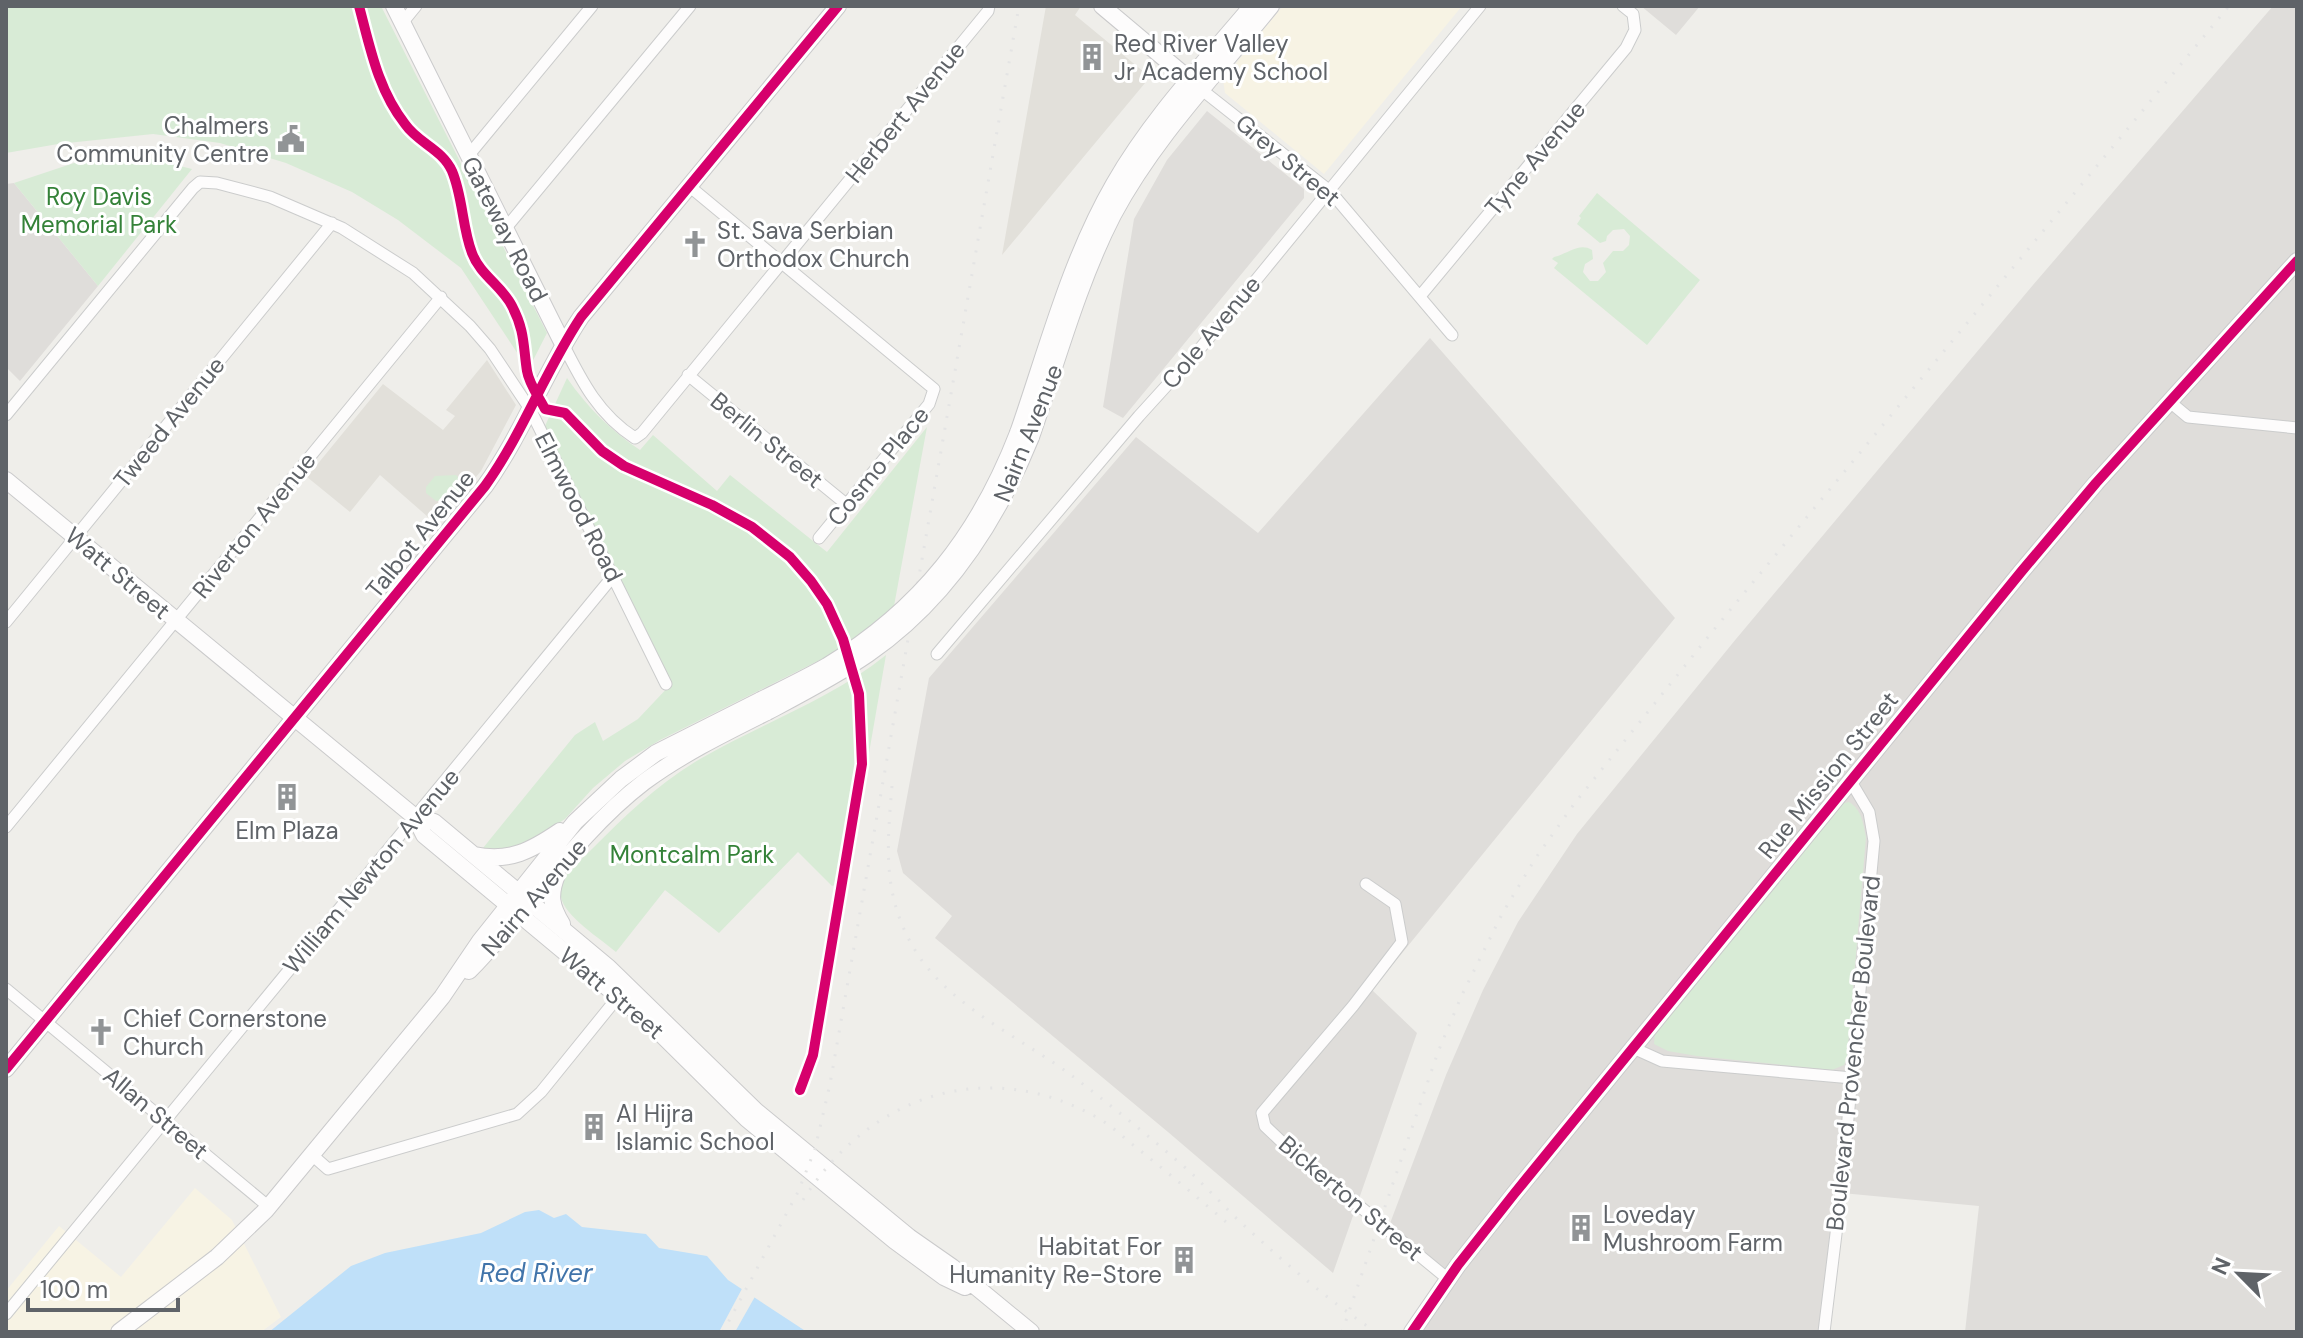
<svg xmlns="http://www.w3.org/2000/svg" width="2303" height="1338" viewBox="0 0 2303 1338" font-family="'DM Sans',sans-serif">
	<rect width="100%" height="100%" fill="#efeeea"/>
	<path fill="#f7f3e4" d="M1283,6H1462L1324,174L1225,93L1223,79Z
		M195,1188L232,1220L281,1317L261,1332H6V1291L59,1226L121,1277Z"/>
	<path fill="#dfddda" d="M1641,6H1700L1676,35Z
		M2273,6H2297V1332H1965L1979,1206L1842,1193L1824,1332H1412L1451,1279L1389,1226L1446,1075L1483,990L1518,922L1577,834L1736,639L2033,285Z
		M1207,111L1304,189V198L1123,418L1103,407L1134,219L1167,160Z
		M14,183L98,286L20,381L6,367V184Z
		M1430,338L1675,618L1372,990L1417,1033L1333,1273L1168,1132L935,938L952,916L903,873L897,851L929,678L1136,437L1258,533Z"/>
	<path fill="#e2e0da" d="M1046,6H1081L1075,15L1150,77L1002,255Z
		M487,360L516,405L481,471L436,524L380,475L350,512L307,477L383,384L443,430L455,416L446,410Z"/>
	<path fill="#d8ebd6" d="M6,6H381L547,333L523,380L520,357L461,268L398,220L352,192L286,163L220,143L153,134L58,144L6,153Z
		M148,158L192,169L98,286L14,183L83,160Z
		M1597,193L1700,280L1647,345L1554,268L1558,263L1552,259L1554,257C1568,254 1579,242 1592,250L1593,259L1585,264L1583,272L1590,281H1598L1606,272L1603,263L1613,251H1623L1629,245L1630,236L1624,229L1613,230L1607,236L1606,241L1600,243L1577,224L1581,218L1579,216Z
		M567,378C588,408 610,430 640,450L653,435L717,491L730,475L827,552L927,427L894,606L868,629L832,654L660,740L625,761L593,788L565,819L539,836L510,849L495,851L483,848L575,735L595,722L603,741L638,719L672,683L545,426Z
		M456,475L461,480V489L457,494L450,493L445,500L436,501L426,493V487L435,476Z
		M886,655L847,880L832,886L798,852L719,933L665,890L616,952C601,939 564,916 561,897C559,875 579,862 593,848C626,815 659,783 700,759C762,723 830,700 886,655Z
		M1849,802C1862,810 1863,823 1866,837L1847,1058L1844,1065L1832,1070L1697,1056L1668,1051L1654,1044L1655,1032L1840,804Z"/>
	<path fill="#bfe0f9" d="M539,1210L554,1218L566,1214L582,1227L646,1234L659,1248L707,1256L728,1280L807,1332H269L351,1266L385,1253L481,1233L525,1212Z"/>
	<path fill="#efeeea" d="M744,1285L757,1293L735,1332H719Z"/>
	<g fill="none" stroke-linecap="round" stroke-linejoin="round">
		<g stroke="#cbcccc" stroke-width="13">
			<path id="street" d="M403,22L416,6
				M1202,90L1330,191L1452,335
				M468,156L592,6
				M689,186L934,389L929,404L819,538
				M505,229L690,6
				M1421,295L1626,48L1635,30L1633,14L1623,6
				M563,344C582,382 599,415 635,438L642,433L988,11L989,6
				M688,375L846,504
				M2170,402L2188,417L2297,428
				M6,415L193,188L200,182L217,183L270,197L342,228L413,273L470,326L490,349L530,409L666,684
				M6,622L332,223
				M937,654L1139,416L1198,351L1480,6
				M6,827L441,297
				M1366,884L1395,904L1402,942L1353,1006L1262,1113L1265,1126L1285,1145L1448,1279
				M6,989L269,1207
				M1631,1047L1662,1061L1852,1078
				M312,1155L328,1169L517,1114L541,1092L622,992
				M6,1314L614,575
				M1824,1332L1841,1193L1874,841L1869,812L1850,780"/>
		</g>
		<g stroke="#cacacb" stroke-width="18">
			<path id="secondary" d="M394,6L563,344
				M1102,6L1196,85
				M1018,433C1047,350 1070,260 1114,184C1151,119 1204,63 1252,6
				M1031,437C1056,365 1078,283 1113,215C1154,138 1217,73 1271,6
				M6,480L415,817L434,822L609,968L756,1111L909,1237L952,1267L1031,1332
				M415,817L424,835L650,1023L747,1119L895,1241L944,1277L965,1287
				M474,855C509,863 532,850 560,831
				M557,875C549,895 551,906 562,924
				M469,971C529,910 576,834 644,782C682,754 725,733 767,712
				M6,1069L485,486C523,433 545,371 581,317L838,6
				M119,1332L217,1257L266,1210L442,997L480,941L575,822L621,779L656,753L761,700
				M1412,1332L1458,1265L1514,1194L2021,572L2096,483L2297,261"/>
		</g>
		<use href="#street" stroke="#fdfcfc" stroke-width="11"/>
		<use href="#secondary" stroke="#fdfcfc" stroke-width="16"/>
		<path stroke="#e4e4e4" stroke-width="3" stroke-dasharray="2 10" stroke-linecap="butt" d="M892,786C887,846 882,896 915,950C949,1007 1024,1039 1075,1078C1113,1107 1151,1138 1188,1170C1204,1185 1219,1201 1235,1217C1279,1258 1326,1299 1376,1332
			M803,1200C869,1095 987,1055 1098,1118C1112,1126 1124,1138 1137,1148C1167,1172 1197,1197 1226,1222
			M723,1332L798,1192L815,1149L830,1084L1019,6
			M1342,1332L1438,1052L1461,997L1502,914L1535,859L1574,804L1712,632L2229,6"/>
		<g stroke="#cacacb" stroke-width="18" stroke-linecap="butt">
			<path id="secondary-bridge" d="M761,700C783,689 806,678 827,666C921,609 979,534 1018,433
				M767,712C801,694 836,676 868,654C945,601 996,523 1031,437"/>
		</g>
		<use href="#secondary-bridge" stroke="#fdfcfc" stroke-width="16"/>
		<g stroke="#fff" stroke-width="15">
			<path id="cycleway" d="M359,6C370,47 378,90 405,124C418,143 442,149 452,171C463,197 462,227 472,253C480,275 502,286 512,306C525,331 523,345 527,371C529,384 539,397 545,409L565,413L602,451L624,466L712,505L752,527L790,557L811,581L827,604L843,639L859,694L862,764L813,1055L800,1090
				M6,1069L485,486C523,433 545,371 581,317L838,6
				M1412,1332L1458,1265L1514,1194L2021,572L2096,483L2297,261"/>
		</g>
		<use href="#cycleway" stroke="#d6006c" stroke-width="10"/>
	</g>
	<defs>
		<g id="building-bare" transform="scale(2.16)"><path d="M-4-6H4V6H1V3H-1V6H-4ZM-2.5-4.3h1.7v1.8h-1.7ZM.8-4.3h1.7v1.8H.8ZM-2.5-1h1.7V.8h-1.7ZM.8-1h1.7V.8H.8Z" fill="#919496" stroke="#fff" stroke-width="2.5" paint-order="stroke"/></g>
		<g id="civic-bare" transform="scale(2.16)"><path d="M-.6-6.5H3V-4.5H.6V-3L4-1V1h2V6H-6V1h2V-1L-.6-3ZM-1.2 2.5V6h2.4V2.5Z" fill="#919496" stroke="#fff" stroke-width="2.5" paint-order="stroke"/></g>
		<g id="church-bare" transform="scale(2.16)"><path d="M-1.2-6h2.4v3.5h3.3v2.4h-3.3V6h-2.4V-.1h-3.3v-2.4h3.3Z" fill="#919496" stroke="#fff" stroke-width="2.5" paint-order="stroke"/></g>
	</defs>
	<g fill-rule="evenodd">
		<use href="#building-bare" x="1092" y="57"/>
		<use href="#civic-bare" x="291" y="139"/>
		<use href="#church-bare" x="695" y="244"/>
		<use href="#building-bare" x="287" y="797"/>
		<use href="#church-bare" x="101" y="1032"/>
		<use href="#building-bare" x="594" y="1127"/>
		<use href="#building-bare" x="1581" y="1228"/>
		<use href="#building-bare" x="1184" y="1260"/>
	</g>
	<g text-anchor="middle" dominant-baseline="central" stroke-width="6" stroke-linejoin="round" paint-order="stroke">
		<g font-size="24" fill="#5f6368" stroke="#fff" text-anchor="start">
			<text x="1114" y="43">Red River Valley<tspan x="1114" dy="28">Jr Academy School</tspan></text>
			<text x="269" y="125" text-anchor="end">Chalmers<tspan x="269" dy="28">Community Centre</tspan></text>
			<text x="717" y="230">St. Sava Serbian<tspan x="717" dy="28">Orthodox Church</tspan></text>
			<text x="287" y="830" text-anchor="middle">Elm Plaza</text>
			<text x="123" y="1018">Chief Cornerstone<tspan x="123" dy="28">Church</tspan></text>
			<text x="616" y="1113">Al Hijra<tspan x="616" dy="28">Islamic School</tspan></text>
			<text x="1603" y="1214">Loveday<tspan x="1603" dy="28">Mushroom Farm</tspan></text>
			<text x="1162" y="1246" text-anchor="end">Habitat For<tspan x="1162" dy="28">Humanity Re-Store</tspan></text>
		</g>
		<g font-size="24" fill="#5f6368" stroke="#fff">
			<text transform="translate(905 112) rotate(-51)">Herbert Avenue</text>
			<text transform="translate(1535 158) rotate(-50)">Tyne Avenue</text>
			<text transform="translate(1288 160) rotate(40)">Grey Street</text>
			<text transform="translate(505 229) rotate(63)">Gateway Road</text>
			<text transform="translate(1211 332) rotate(-50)">Cole Avenue</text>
			<text transform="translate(169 422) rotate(-51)">Tweed Avenue</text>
			<text transform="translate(1028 433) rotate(-68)">Nairn Avenue</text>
			<text transform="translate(767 440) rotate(39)">Berlin Street</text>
			<text transform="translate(878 466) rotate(-51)">Cosmo Place</text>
			<text transform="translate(579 507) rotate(63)">Elmwood Road</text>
			<text transform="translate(254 525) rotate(-51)">Riverton Avenue</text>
			<text transform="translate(420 534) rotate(-51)">Talbot Avenue</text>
			<text transform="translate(118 573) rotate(40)">Watt Street</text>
			<text transform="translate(1828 775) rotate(-51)">Rue Mission Street</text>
			<text transform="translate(371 871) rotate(-50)">William Newton Avenue</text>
			<text transform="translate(534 897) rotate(-49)">Nairn Avenue</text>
			<text transform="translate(612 993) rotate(40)">Watt Street</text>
			<text transform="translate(1853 1053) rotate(-84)">Boulevard Provencher Boulevard</text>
			<text transform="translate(156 1113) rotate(40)">Allan Street</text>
			<text transform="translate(1351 1198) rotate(40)">Bickerton Street</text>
		</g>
		<g font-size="24" fill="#348238" stroke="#fff">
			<text x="99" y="196">Roy Davis<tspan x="99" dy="28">Memorial Park</tspan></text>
			<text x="692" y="854">Montcalm Park</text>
		</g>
		<g font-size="26" font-style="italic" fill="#4174aa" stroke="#fff">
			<text x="536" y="1273">Red River</text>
		</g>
	</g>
	<rect width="2303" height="1338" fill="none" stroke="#5f6368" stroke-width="16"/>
	<g transform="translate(2239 1274) rotate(294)" stroke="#ffffff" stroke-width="6" paint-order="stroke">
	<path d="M0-6L14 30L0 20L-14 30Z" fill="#5f6368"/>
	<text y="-12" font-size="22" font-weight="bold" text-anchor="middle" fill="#5f6368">N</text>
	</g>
	<path d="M28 1298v12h150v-12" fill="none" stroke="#5f6368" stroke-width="4"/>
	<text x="40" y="1298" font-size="24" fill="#5f6368" stroke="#ffffff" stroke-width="6" paint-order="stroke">100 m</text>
</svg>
